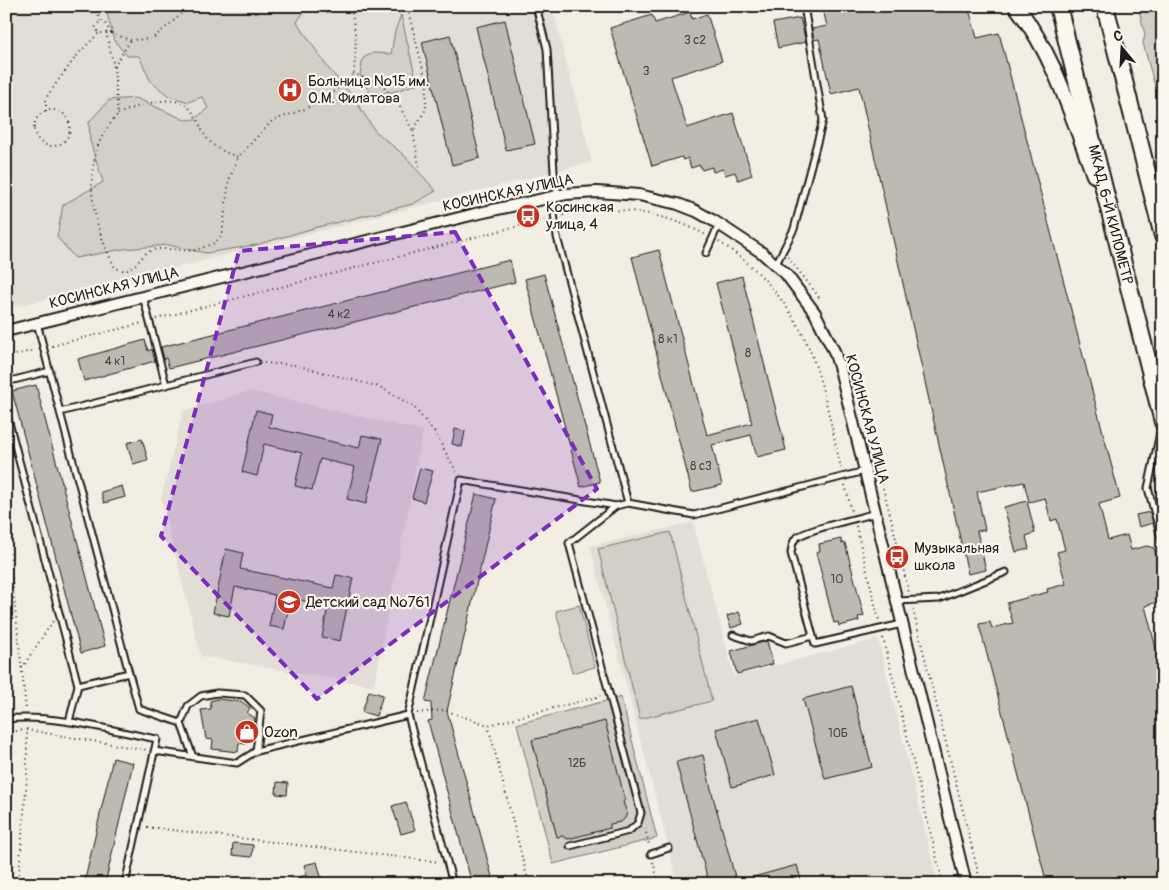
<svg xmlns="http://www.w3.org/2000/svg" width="1169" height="890" viewBox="0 0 1169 890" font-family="Pangolin,sans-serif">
	<rect width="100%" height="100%" fill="#f2eee4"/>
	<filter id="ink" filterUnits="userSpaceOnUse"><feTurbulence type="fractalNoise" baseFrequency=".02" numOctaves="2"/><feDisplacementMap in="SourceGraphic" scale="10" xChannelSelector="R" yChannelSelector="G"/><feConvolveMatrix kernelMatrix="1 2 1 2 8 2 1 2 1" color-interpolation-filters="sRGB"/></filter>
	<g filter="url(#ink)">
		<path fill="#e2ded5" d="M6,6H552L592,162L131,279L9,308L6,300Z
			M250,391L423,431L374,686L201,656L161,499L183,411Z
			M693,522L734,676L878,639L938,884H678L590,546Z"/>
		<path fill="#d2cfc6" stroke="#777671" d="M108,6H308L297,22L328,68L352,95L375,131L405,156L436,191L413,204L314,228L256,245L206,253L168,245L124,249L75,258L57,237L63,205L103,182L90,141L89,122L109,100L136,98L185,120L195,119L208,108L202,97L188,102L169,96L151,82L139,56H127L114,40L107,13Z
			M1138,6H1163V116L1143,43L1145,35Z
			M401,15L417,84L393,92L370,94L360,75L363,58L373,53L391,54L395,31Z
			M670,532L712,701L640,719L598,549Z
			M579,605L595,667L572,673L556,611Z
			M621,697L657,838L553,864L517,724Z"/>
		<path fill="#bdbab1" stroke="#1c1c1c" d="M822,6H968L977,38L999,33L1120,498L1099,504L1108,540L1127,535L1131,550L1147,546L1154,548L1163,583V600L1145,606L1163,675V884H1047L979,624L990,622L992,628L1013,623L1007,603L1048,592L1047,589L1066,584L1057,552L1065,550L1057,519L1051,521L1045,498L1029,502L1024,482L977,492L985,530L977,531L986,570L968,574L859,87L831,94L819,39L814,40L812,29L827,26Z
			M690,12L692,19L707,14L722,61L671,77L687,128L733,113L752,175L738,180L735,172L725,175L723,169L713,172L712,167L702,170L700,165L691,168L688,158L683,160L682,157L652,166L610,28L652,15L655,23Z
			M800,18L806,42L778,48L773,23Z
			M505,20L535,144L506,150L476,27Z
			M450,35L480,158L452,165L422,42Z
			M659,250L707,435L752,423L716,283L742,276L786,450L757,457L751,435L712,445L722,485L692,492L632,257Z
			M510,260L515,282L169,368L166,358L164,359L161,347Z
			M544,274L600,482L581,487L525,279Z
			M145,340L148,351L152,349L155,361L84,381L78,359Z
			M36,385L105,646L81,653L12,391Z
			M256,410L272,414L269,427L359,448L362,435L382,439L366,504L347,499L355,467L320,459L312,490L295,486L302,453L264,444L257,476L242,472Z
			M455,429L465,431L462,447L452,444Z
			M142,439L148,460L133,464L127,443Z
			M420,468L433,471L424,502L412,498Z
			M122,486L125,497L104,503L101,492Z
			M476,494L496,499L447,711L494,884H472L428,721L432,720L431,703L425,702Z
			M1027,501L1035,533L1026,536L1029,549L1016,552L1004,507Z
			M1150,512L1153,523L1139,527L1136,515Z
			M841,539L842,544L845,543L864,616L858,617L859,621L839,626L838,622L834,623L816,552L820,551L819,544Z
			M226,549L243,553L240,569L333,588L336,575L353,578L340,641L322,637L328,606L291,598L284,629L269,626L275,595L235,587L229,616L213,613Z
			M739,612L743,624L731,628L727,616Z
			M767,641L773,664L737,674L731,651Z
			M851,686L872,767L825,779L803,699Z
			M369,691L383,695L376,716L362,712Z
			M218,699L242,702L250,708L247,713L255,718L246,744L239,743L238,752L212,749L213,740L206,739L201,710L211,709L210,701Z
			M759,718L775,775L732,787L716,729Z
			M605,721L625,800L623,802L627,813L625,818L621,822L610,824V828L568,839L562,836L557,837L532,740Z
			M703,755L711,789L737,884H709L676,762Z
			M113,758L133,763L105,884H84Z
			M277,782L288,783L287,795L276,794Z
			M406,802L415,830L401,834L392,806Z
			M233,843L253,845L252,857L232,855Z
			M317,862L323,884H284L283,881L307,875L304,865Z
			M797,865L802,884H739V881Z"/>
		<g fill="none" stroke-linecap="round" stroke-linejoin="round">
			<g stroke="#1c1c1c" stroke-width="9">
				<path id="service" d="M536,6L547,49L554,172L558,196
					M552,197L557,237L628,503
					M706,253L719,224
					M776,264L794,229L823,120L804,6
					M143,296L166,385
					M37,323L60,412L256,362
					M6,382L50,371
					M6,411L78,685
					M60,412L129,673
					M1162,424L1148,488L1159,530L1163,534
					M876,513C859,518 807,529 796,538C792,542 792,547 791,553L815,644L902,624
					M1159,530L1163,545
					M897,601L939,599L1006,572
					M733,635L751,641L769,636L786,643L813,636
					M6,719C54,714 109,730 157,739L125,884
					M69,722L78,685L129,673L139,709L181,723
					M154,751L237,763L256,751L408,715
					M193,757L181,723L188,706L201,696L217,693L245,695L261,711L256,751
					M570,846L629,831L638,823L641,813L569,543L616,506
					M651,854L669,848
					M453,884L408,715L461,480L616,506L628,503L694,515L865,471"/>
			</g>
			<g stroke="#1c1c1c" stroke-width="14">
				<path id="minor" d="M6,331L475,214L566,194L597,192L639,195L678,204L696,211L714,221L761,252L786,274L815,313L834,351L841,373L865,471L966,884"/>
			</g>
			<g stroke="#1c1c1c" stroke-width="18">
				<path id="secondary" d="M1016,6C1055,56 1072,116 1094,175"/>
			</g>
			<g stroke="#1c1c1c" stroke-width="20">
				<g id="trunk">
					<path id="s1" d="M1058,6L1163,422"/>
					<path d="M1105,6L1163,236"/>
				</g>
			</g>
			<path stroke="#1c1c1c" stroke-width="2" stroke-dasharray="1 4" stroke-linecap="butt" d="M96,6L100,21
				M346,6L352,13L357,6
				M352,13L356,40L354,74L379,83L395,98L413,131L426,109L427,85L407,6
				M106,32L114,67L118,114C110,124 102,134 98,146C84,188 96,230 115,268L126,271L135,265L147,252L157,249H171L193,251L215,243L222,235L229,180L238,157
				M111,33L104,21H100L95,28L99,33H111L130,40L152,39L176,19L188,6
				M114,67L130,41
				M34 128a18 18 0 1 1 36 0a18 18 0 1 1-36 0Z
				M46,111V98L60,78L79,53L99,33
				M118,114C135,107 172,92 188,107C197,115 200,128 206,137C214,148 226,153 238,157L272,121L305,109L327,98L354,74
				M413,131L419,166
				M563,215C612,204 662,211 706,235
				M719,242C762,268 799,315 815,364C826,397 833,433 841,468
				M788,257L816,293L820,299
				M156,319L546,219
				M52,346L142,323
				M6,357L35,350
				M264,363L295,365L380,387L413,406L435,433L457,473
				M871,445L890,514L909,593
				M845,485L852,512
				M6,523L26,709
				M856,526L879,621
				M913,610L981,884
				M883,638L943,884
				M22,668L53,621
				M417,713L444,710L488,725L601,696
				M488,725L529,884
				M6,732L27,730L147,750
				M147,827L440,862
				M645,828L649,845
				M653,862L659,884
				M18,884L27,778V727"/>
			<use href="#service" stroke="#fbf7ec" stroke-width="5"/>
			<use href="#minor" stroke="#fbf7ec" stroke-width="10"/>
			<use href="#secondary" stroke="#fbf7ec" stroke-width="14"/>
			<use href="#trunk" stroke="#fbf7ec" stroke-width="16"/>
		</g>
	</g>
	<path fill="#7b2cbf" fill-opacity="0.2" stroke="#7b2cbf" stroke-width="4" stroke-dasharray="10 6" stroke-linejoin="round" d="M455,232L597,489L317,699L161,536L239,251Z"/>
	<defs>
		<g id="hospital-disc" transform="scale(1.25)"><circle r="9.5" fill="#c8321e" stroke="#fbf7ec"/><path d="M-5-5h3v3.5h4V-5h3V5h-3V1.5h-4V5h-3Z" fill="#fff"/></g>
		<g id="bus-disc" transform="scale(1.25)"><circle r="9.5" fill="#c8321e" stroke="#fbf7ec"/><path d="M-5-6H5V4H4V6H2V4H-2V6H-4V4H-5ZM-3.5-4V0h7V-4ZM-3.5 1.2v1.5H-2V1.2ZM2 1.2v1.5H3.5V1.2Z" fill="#fff"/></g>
		<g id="school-disc" transform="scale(1.25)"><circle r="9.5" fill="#c8321e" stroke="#fbf7ec"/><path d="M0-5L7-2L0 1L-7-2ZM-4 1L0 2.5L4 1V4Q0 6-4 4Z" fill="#fff"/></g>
		<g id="shop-disc" transform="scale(1.25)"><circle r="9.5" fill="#c8321e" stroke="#fbf7ec"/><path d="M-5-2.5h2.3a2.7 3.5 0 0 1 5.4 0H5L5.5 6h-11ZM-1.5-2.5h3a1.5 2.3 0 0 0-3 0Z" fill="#fff"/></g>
	</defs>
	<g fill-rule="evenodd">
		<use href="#hospital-disc" x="290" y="90"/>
		<use href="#bus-disc" x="528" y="216"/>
		<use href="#bus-disc" x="897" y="557"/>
		<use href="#school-disc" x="289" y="602"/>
		<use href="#shop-disc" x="247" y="732"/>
	</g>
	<g text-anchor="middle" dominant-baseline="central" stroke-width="4.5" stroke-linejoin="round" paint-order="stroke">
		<g font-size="12" fill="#444441">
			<text x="695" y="40">3 с2</text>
			<text x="646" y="71">3</text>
			<text x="339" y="314">4 к2</text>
			<text x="668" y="339">8 к1</text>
			<text x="748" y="353">8</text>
			<text x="115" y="361">4 к1</text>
			<text x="701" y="466">8 с3</text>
			<text x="837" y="579">10</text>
			<text x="838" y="733">10Б</text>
			<text x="577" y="763">12Б</text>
		</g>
		<g font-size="15" fill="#1c1c1c" stroke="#fbf7ec" text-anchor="start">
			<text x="308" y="81">Больница №15 им.<tspan x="308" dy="17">О.М. Филатова</tspan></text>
			<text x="546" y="207">Косинская<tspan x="546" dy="17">улица, 4</tspan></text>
			<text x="914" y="548">Музыкальная<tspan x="914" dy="17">школа</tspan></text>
			<text x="306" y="602">Детский сад №761</text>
			<text x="264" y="732">Ozon</text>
		</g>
		<g font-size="15" fill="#1c1c1c" stroke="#fbf7ec">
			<text transform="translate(508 193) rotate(-12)">КОСИНСКАЯ УЛИЦА</text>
			<text stroke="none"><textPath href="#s1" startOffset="215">МКАД, 6-Й КИЛОМЕТР</textPath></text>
			<text transform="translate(114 288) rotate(-14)">КОСИНСКАЯ УЛИЦА</text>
			<text transform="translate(867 419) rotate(75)">КОСИНСКАЯ УЛИЦА</text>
		</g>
	</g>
	<rect width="1169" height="890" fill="none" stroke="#fbf7ec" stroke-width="25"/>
	<rect x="12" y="12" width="1144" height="865" fill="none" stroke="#1c1c1c" stroke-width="2" filter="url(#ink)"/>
	<g transform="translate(1122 48) rotate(342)" stroke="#fbf7ec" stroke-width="4" paint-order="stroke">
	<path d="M0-4L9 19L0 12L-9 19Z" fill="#1c1c1c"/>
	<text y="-8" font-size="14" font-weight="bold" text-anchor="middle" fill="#1c1c1c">С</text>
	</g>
</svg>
